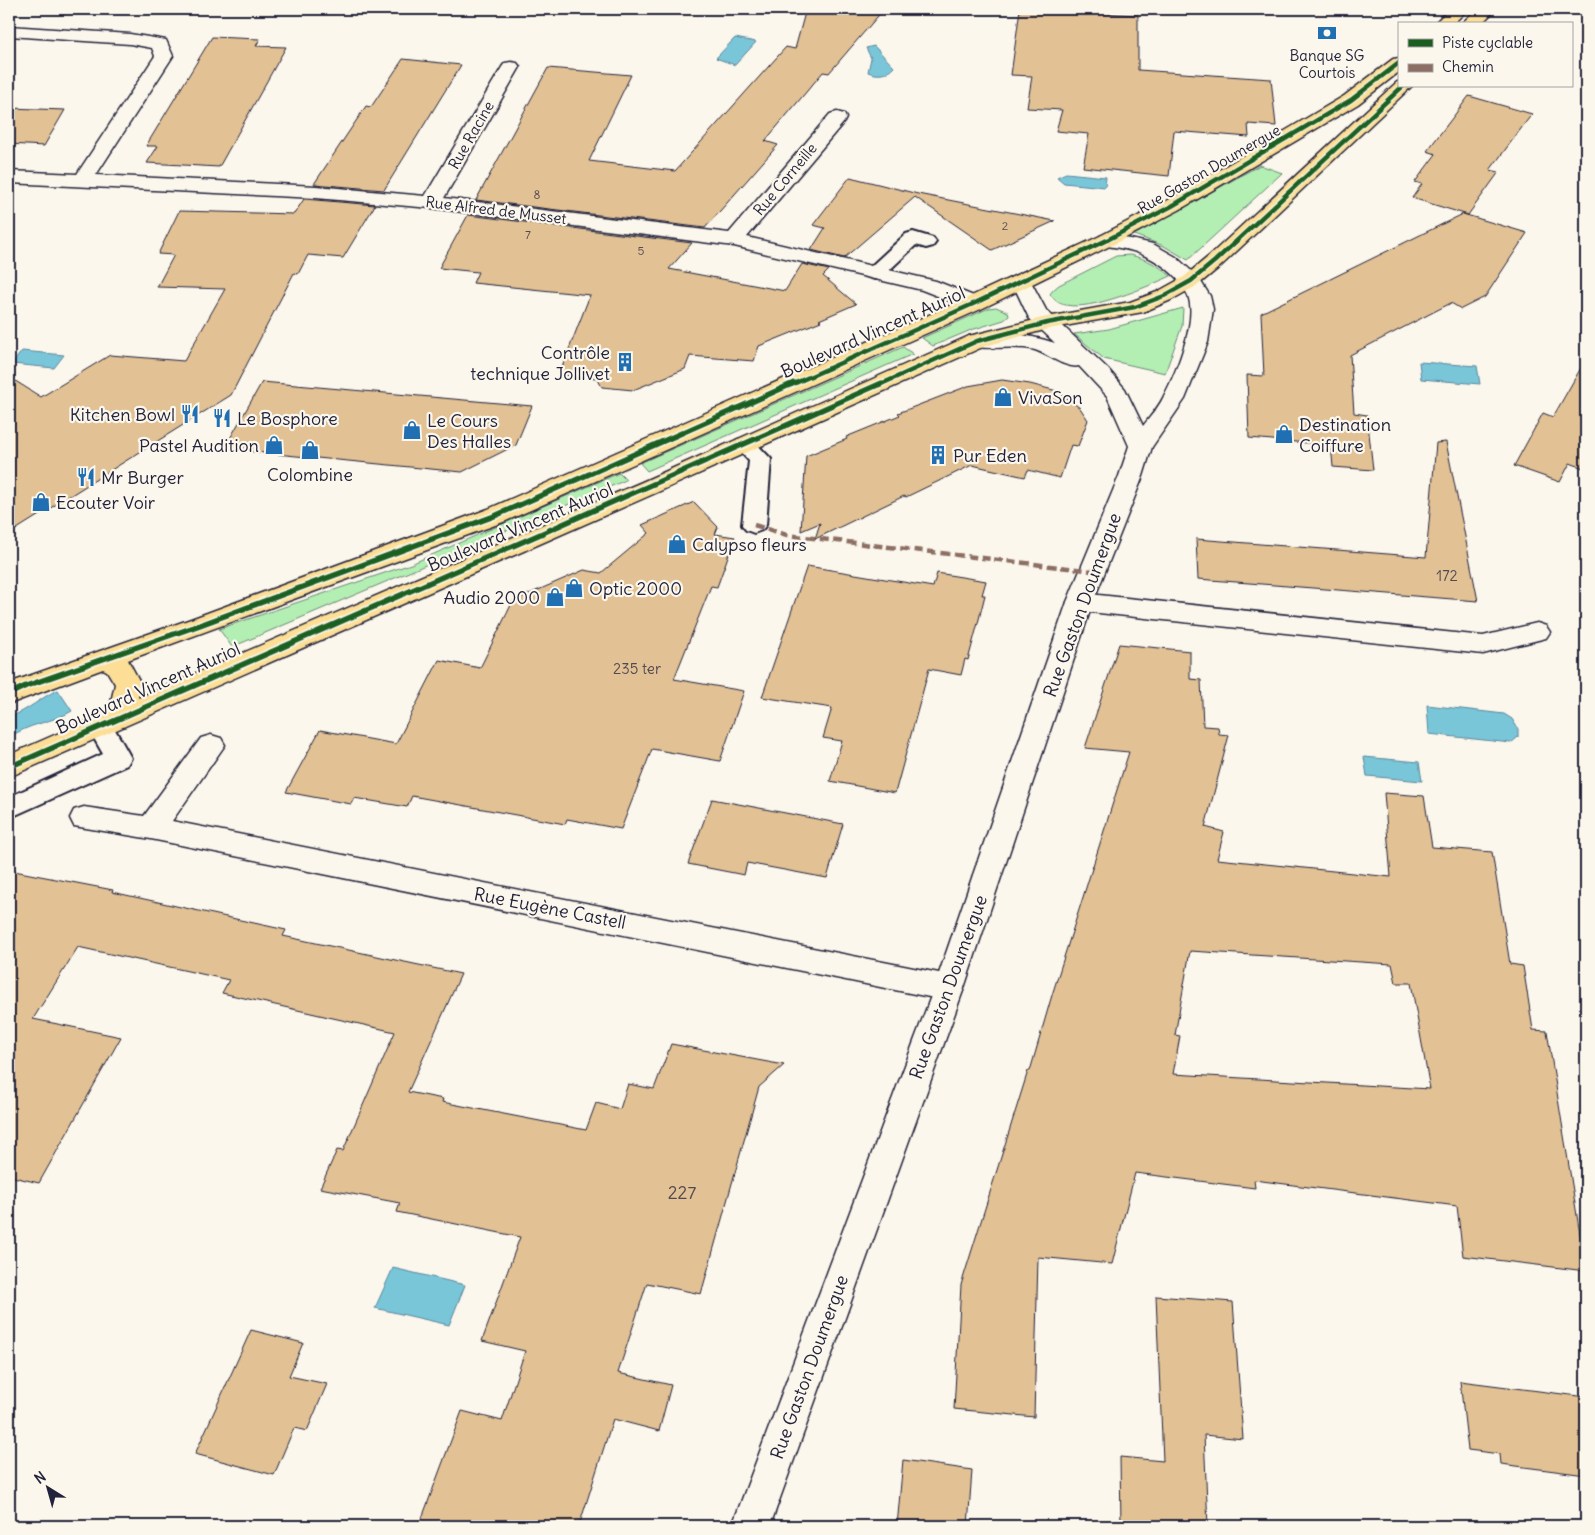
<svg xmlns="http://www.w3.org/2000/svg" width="1595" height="1535" viewBox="0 0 1595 1535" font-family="Delius,sans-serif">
	<rect width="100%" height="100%" fill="#fbf7ec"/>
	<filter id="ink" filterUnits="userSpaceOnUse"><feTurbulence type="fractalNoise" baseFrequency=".02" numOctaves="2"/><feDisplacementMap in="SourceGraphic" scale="10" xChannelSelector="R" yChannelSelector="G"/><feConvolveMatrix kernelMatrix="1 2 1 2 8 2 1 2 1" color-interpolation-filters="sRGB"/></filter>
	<g filter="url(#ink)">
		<path fill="#b3eeb3" stroke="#6a8877" d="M1260,165L1282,173L1188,260L1164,246L1134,235Z
			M1130,255C1147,259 1158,265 1171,276C1147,287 1091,311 1066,305C1059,304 1054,300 1050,294L1053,290L1059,285L1116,256Z
			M996,307L1008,312L1009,316L1004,320L971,330L933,346L922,338L989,308Z
			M1183,308L1182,326L1165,373L1104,359L1074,334L1109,329Z
			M903,347L913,354L647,471L640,463Z
			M619,473L626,480L232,647L219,629L411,564Z"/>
		<path fill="#7ac6d9" stroke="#57849a" d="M735,38L756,42L735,65L716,58Z
			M874,46L894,67C887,75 878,76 868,72L871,58L866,48Z
			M1066,173L1106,177L1105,187L1064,183L1057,177Z
			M22,351L64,355L54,368L12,364Z
			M1419,362L1477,366L1480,384L1421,379Z
			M58,690L72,711C52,723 28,723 9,738V717C28,711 41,697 58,690Z
			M1427,705L1504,714L1512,719L1518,729V737L1511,743L1429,734Z
			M1364,757L1419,762L1422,781L1367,776Z
			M393,1268L465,1285L449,1325L375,1308Z"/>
		<path fill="#e2c194" stroke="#22223b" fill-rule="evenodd" d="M806,9H884L829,73L823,72L765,141L778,145L705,228L476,200L548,68L631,75L589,161L675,171L786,47L795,49Z
			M1020,9L1138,15V70L1271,79L1276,126L1248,124L1249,137L1174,131L1169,176L1083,167L1089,134L1056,131L1062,110L1027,108L1032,76L1011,75Z
			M212,37L260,39L256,46L286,47L219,167L147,163L158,146H146Z
			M403,59L461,65L384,190L314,184L366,106L371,107Z
			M1469,96L1532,114L1490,170L1499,172L1468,215L1412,198L1422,184L1415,182L1436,154L1427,151Z
			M9,108L65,110L44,146L9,144Z
			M850,177L918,194L1055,221L992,250L915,197L844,258L811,250L825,228L813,225Z
			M304,199L375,205L343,258L308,255L298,274L294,273L231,395L9,534V377L41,397L110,355L184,361L225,289L157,287L174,255L158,254L179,211L294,214Z
			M1463,214L1527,233L1485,297L1461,309L1451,303L1350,355L1354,413L1367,415L1373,470L1333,467L1331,445L1249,438L1247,375L1264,376L1261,313Z
			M468,215L692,243L669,269L785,291L802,264L829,270L823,276L856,304L819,320L821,321L759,346L754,361L690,356L685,369L633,390L602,387L597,378L559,375L590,295L473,283L478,272L439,268Z
			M1586,359V469L1570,463L1560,482L1514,466L1543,413L1553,417Z
			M1002,380L1030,384L1057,391L1080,408L1088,420L1078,446L1071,445L1060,478L1028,470L1025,477L972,465L906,497L904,496L815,539L820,523L801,531L806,456L847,439L846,437L900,415L898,413L968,386Z
			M262,382L363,391L532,406L516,445L462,472L224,449Z
			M1446,442L1478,601L1198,579L1196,539L1426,557L1436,443Z
			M694,502L718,527L715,534L735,537L717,587L711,586L674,679L744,691L720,761L652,749L621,829L567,819L565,824L412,796L407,807L354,798L351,804L286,792L320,730L396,744L439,660L480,668L513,601L584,570L601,573L649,533L642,525Z
			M807,566L933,587L937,573L986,581L982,595H985L978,623L968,660L965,659L961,675L929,669L895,793L830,781L842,741L823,738L832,708L762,697Z
			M1119,644L1190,651V679L1201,680L1203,726L1218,727L1219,734L1229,735L1205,827L1224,832L1217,859L1391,877L1384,793L1424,796L1432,847L1492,852L1510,964L1523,966L1533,1030L1547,1031L1586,1271L1463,1256L1457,1206L1254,1180L1255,1188L1135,1173L1112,1264L1038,1257L1034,1417L954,1409L961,1285L1028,1071H1030L1052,995L1129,752L1085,748ZM1190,951L1392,964L1396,983H1411L1430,1089L1173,1074L1180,1036L1175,1035Z
			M712,799L843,824L827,878L747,863L744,875L688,864Z
			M9,870L113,890L112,892L286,930L283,936L461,974L408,1092L443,1099L442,1102L586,1130L596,1103L620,1109L628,1084L654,1089L671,1044L784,1065L759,1087L701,1294L647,1283L618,1373L671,1385L659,1431L613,1419L579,1526H419L462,1411L502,1421L525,1351L482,1341L520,1237L397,1212L400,1203L320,1188L337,1150L343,1151L395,1032L222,993L229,980L78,947L33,1019L121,1037L39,1183L9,1176Z
			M1156,1296L1233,1302L1243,1439L1204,1435L1208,1526H1121L1120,1457L1163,1461Z
			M251,1330L303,1343L289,1376L327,1384L307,1431L294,1428L274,1475L195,1454Z
			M1460,1381L1586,1397V1475L1501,1464L1500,1454L1468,1450Z
			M903,1460L972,1470L968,1526H897Z"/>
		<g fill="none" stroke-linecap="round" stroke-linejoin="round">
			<g stroke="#22223b" stroke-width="4">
				<path id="lane" d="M913,232L933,238L936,242L933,246L926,248L916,245L882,277L875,279L868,277L865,273L868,269L906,234Z
					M745,438L753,440L771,459L766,525L762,530L754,533L746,530L742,525L749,461L734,445L737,440Z
					M100,716L109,719L131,758L127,765L9,818V797L103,754L87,726L91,719Z"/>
			</g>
			<g stroke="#22223b" stroke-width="3">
				<path id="street" d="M9,26L130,34L166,40L173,56L96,175L316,186L425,196L502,67L505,63L511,62L517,63L520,67L444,198L729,233L830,114L837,112L844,114L846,118L844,122L747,237L936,281L981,299L984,304L981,309L973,310L922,290L734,246L431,208L316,198L9,183V171L77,174L155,56L152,48L130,44L9,36Z
					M1080,593L1483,636L1537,623L1546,626L1550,632L1546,638L1483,654L1080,611L1071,608L1067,602L1071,596Z
					M211,735L221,738L225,745L172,821L949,975L960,979L964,988L960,997L949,1001L151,839L74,826L70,818L74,810L84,807L144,816L201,738Z"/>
			</g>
			<g stroke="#22223b" stroke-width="3">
				<path id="secondary" d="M1107,234L1153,244L1176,257L1198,277L1210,296L1213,309L1208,342L1185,399L1152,447L1143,476L1093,602L964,988L770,1526H732L934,988L1067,602L1119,476L1129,446L1107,396L1079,366C1065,369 1048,354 1035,350C1014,344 991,351 969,346L966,341L969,336C997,330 1028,334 1055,343L1029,318L1012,282L1015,278L1022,276L1029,278L1046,310L1108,369L1125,389L1143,426C1150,417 1158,408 1163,398C1175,375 1198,321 1188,296C1181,277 1159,261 1141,254C1129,248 1113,248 1100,244L1097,240L1100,236Z"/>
			</g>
			<g stroke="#22223b" stroke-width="3">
				<path id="primary" d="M1449,9H1468L1453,24H1434Z
					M1477,9H1496L1481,24H1461Z
					M1399,58V72L1358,104L1179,210L1114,244L981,309L506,521L128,660L141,684L138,698L642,482L969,336L1047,317L1130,302L1157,292L1184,277L1208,257L1397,82H1399V86H1412L1222,265L1198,285L1171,300L1143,312L1048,329L985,346L658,492L9,777V755L109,711L115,684L107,671L103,669L9,704V683L191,619L488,509L965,299L1100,236L1165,202L1344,96L1393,59Z"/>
			</g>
			<use href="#lane" fill="#fbf7ec" fill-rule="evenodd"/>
			<use href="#street" fill="#fbf7ec" fill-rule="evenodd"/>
			<use href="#secondary" fill="#fbf7ec" fill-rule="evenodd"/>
			<use href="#primary" fill="#fcde96" fill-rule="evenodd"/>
			<path stroke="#8d6e63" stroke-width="4.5" stroke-dasharray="9 4.5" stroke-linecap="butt" d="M754,525L787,535L1093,571"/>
			<g stroke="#fbf7ec" stroke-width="7">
				<path id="cycleway-far1" d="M791,385L973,304L1107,240L1172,206L1351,100L1399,63
					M879,385L977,341L1047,323L1135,307L1164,296L1191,281L1215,261L1403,86"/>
			</g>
			<g stroke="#fbf7ec" stroke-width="9">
				<path id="cycleway" d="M9,694L26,686L200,625L497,515L794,383
					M9,767C299,638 592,513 882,383"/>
			</g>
			<use href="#cycleway-far1" stroke="#1b5e20" stroke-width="4.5"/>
			<use href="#cycleway" stroke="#1b5e20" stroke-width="5.5"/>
		</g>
	</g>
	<defs>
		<g id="bank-bare" transform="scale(1.5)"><path d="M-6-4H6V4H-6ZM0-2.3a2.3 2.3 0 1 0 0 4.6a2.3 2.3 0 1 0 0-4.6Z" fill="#1f6fb2" stroke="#fbf7ec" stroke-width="2.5" paint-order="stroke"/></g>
		<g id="building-bare" transform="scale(1.5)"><path d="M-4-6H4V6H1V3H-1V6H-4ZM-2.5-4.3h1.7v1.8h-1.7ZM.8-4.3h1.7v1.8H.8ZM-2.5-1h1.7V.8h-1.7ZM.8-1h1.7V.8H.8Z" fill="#1f6fb2" stroke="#fbf7ec" stroke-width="2.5" paint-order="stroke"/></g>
		<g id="shop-bare" transform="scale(1.5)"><path d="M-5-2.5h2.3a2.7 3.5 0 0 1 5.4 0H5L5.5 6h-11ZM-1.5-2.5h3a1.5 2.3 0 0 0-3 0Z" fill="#1f6fb2" stroke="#fbf7ec" stroke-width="2.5" paint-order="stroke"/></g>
		<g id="restaurant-bare" transform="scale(1.5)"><path d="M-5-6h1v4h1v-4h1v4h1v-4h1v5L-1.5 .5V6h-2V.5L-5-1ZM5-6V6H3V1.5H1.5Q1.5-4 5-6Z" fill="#1f6fb2" stroke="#fbf7ec" stroke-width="2.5" paint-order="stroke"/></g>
	</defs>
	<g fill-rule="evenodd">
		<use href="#bank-bare" x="1327" y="33"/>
		<use href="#building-bare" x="625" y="362"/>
		<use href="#shop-bare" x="1003" y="397"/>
		<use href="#restaurant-bare" x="190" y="414"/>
		<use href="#restaurant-bare" x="222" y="418"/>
		<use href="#shop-bare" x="412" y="430"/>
		<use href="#shop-bare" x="1284" y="434"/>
		<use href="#shop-bare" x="274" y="445"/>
		<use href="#shop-bare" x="310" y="450"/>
		<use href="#building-bare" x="938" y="455"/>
		<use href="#restaurant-bare" x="86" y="477"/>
		<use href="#shop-bare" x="41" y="502"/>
		<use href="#shop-bare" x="677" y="544"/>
		<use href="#shop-bare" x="574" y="588"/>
		<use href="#shop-bare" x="555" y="597"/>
	</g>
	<g text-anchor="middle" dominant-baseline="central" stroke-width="4.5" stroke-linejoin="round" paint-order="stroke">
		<g font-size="12" fill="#524a51">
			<text x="537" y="194">8</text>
			<text x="1005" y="225">2</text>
			<text x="528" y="234">7</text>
			<text x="641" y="250">5</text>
		</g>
		<g font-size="15" fill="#22223b" stroke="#fbf7ec">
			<text x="1327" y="55">Banque SG<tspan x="1327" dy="17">Courtois</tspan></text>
		</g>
		<g font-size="15" fill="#22223b" stroke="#fbf7ec">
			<text transform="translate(471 135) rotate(-60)">Rue Racine</text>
			<text transform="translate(1209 169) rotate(-30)">Rue Gaston Doumergue</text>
			<text transform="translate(785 179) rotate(-50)">Rue Corneille</text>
			<text transform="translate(496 210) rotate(7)">Rue Alfred de Musset</text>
		</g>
		<g font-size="15" fill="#524a51">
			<text x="1447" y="575">172</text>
			<text x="637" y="668">235 ter</text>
		</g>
		<g font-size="18" fill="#22223b" stroke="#fbf7ec">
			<text transform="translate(873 332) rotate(-24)">Boulevard Vincent Auriol</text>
			<text transform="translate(520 527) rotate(-23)">Boulevard Vincent Auriol</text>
			<text transform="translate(1082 605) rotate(-70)">Rue Gaston Doumergue</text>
			<text transform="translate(148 688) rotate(-24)">Boulevard Vincent Auriol</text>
			<text transform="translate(550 908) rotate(11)">Rue Eugène Castell</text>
			<text transform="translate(948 987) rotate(-70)">Rue Gaston Doumergue</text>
			<text transform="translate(809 1367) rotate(-70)">Rue Gaston Doumergue</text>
		</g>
		<g font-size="18" fill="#22223b" stroke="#fbf7ec" text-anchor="start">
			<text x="610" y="352" text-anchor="end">Contrôle<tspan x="610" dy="21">technique Jollivet</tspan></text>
			<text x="1018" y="397">VivaSon</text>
			<text x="175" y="414" text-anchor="end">Kitchen Bowl</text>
			<text x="237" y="418">Le Bosphore</text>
			<text x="427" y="420">Le Cours<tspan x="427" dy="21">Des Halles</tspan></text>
			<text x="1299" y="424">Destination<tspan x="1299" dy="21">Coiffure</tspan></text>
			<text x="259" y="445" text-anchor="end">Pastel Audition</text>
			<text x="953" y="455">Pur Eden</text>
			<text x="310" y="474" text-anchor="middle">Colombine</text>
			<text x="101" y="477">Mr Burger</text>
			<text x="56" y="502">Ecouter Voir</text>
			<text x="692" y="544">Calypso fleurs</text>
			<text x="589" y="588">Optic 2000</text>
			<text x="540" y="597" text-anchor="end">Audio 2000</text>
		</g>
		<g font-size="18" fill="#524a51">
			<text x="682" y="1192">227</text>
		</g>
	</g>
	<rect width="1595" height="1535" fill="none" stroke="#fbf7ec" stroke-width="30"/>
	<rect x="15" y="15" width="1565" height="1505" fill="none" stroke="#22223b" stroke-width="2" filter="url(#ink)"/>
	<rect x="1398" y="22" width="175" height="65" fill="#fbf7ec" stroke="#a4a2a5"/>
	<rect x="1408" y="39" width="25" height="8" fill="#1b5e20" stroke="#a4a2a5"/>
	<text x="1442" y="48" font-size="15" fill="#22223b">Piste cyclable</text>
	<rect x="1408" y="64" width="25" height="8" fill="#8d6e63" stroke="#a4a2a5"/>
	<text x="1442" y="72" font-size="15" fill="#22223b">Chemin</text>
	<g transform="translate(48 1488) rotate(323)" stroke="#fbf7ec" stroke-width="4" paint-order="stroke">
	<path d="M0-4L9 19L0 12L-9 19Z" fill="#22223b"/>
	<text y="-8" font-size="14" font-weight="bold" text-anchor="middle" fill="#22223b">N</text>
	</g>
</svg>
